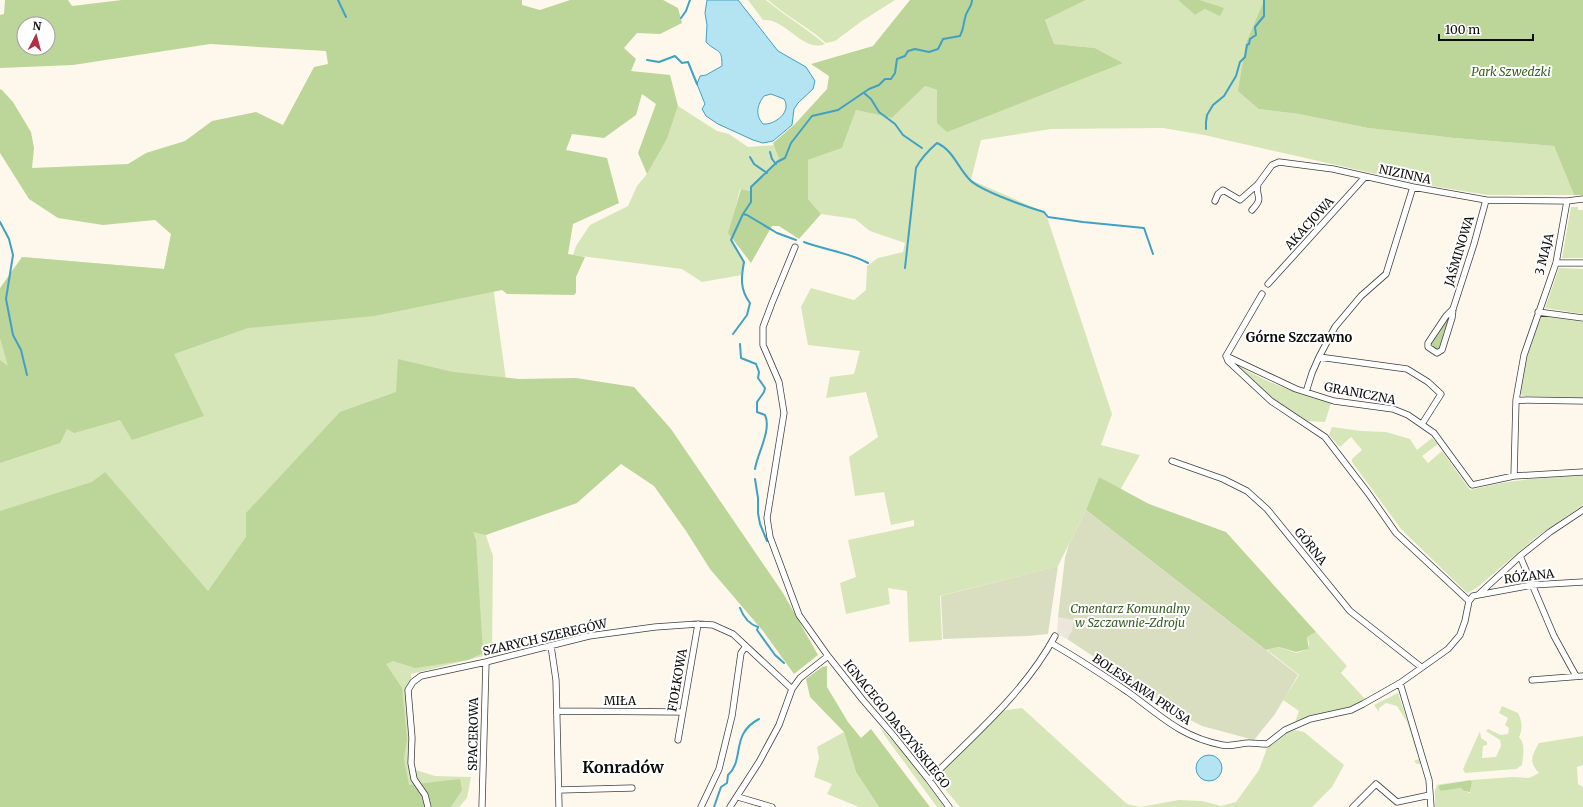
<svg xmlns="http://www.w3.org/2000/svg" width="1583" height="807" viewBox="0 0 1583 807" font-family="Merriweather,serif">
	<rect width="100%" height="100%" fill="#fef8ec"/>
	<path fill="#d6e6b8" d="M748,0H766C785,16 806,28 825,44C803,53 786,18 763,20Z
		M768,0H895L862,21L835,41L826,43C808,27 786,16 768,0Z
		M1086,0H1178L1195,15L1205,9L1220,15L1223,8L1200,0H1264L1246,43L1259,109L1299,114L1368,128L1454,138L1554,146L1574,195H1487L1420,184L1204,135L1163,128L1051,129L981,140L971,180L1044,212L1048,220L1112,414L1101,445L1140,455L1120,490L1099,477L1086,510L1058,566L940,596L942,640L909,642L907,591L888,588L890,604L846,614L840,583L856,577L848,540L914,526V520L891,525L884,492L855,496L849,457L878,437L866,392L826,398L830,377L854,374L860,351L808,345L801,307L811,288L854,300L866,290L867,266L878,258L903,252L905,243L870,231L855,219L821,214L808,199V160L842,148L856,110L892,118L925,86L937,90V123L1123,63L1095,48L1054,44L1045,20Z
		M678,106L717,131L729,134L748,147L775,145L779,158C771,170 759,179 751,191L740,189L729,233L744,262L742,275L702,282L682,269L573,255L576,246L590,225L628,206L637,186L647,174L667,139Z
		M1571,207H1578V210H1583V258H1562Z
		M205,209L491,272L507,387L503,447L462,465L493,556L492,654L411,674L413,769L435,776L471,777L467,798L459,807H0V326L22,257L164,269Z
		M1559,268L1583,269V314L1545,308Z
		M1543,316L1583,322V398L1523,396L1520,393L1527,356L1538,320Z
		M1231,361C1261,381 1297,394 1331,403L1325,422L1308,421L1270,396Z
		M1332,427L1361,431L1386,432L1410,439L1417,450L1432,438L1438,444L1422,456L1428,463L1442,451L1470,490C1506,480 1546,477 1583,476V505L1535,538L1479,586L1468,593L1466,592L1401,529L1352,462V459L1362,450L1351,437L1340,447L1329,435Z
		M1316,632L1347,666L1341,673L1365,699L1354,706L1319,714L1295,722L1299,711L1283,700L1299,675L1267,650L1279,647L1296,653L1309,649V642L1307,637Z
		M1398,693L1421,762L1420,764H1417L1414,761L1419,759L1407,722L1397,706L1386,703L1379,708V712L1374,705Z
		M1502,706L1518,713C1522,721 1523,729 1519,737C1526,745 1523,755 1522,765L1516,769L1465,773L1463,769L1480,731L1481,738L1487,742V745L1483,746L1482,758L1496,757L1501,746L1500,740L1486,731L1488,729L1501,735L1508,734L1509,728L1505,725L1508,718L1499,713Z
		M1022,708L1127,804L1140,807L1179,800L1202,801L1221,806L1236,802L1259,770L1267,748L1286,733L1295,730L1304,732L1344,765L1332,787L1312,807H960L935,777L1000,711Z
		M879,726L902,751L945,807H937L885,736Z
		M844,732L856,772L879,807H859L827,794L832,784L814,777L819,758L817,747Z
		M1583,736V765L1577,767L1578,784L1583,787V807H1435V790L1437,785L1463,780L1440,785L1438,788L1441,791L1461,788L1464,791L1470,793L1472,780L1512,777L1529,778L1539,773C1528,761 1532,756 1539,743Z"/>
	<path fill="#bcd599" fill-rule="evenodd" d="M5,0H68L72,6L122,0H522V5L540,10L570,0H663L678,8L682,23L660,34L637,33L624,48L636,59L631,71L670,75L678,106L667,139L647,174L638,153L656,104L642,94L636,115L604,138L572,134L566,150L607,158L619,203L573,224L568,254L585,257L576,277V293L574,295L507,294L502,290L374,316L248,328L174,354L204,416L132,440L120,420L74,433L67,429L60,443L0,463V360L8,366L0,338V288L22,257L164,269L171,234L155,220L103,225L58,218L29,199L0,153V89L2,90L13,102L31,132L34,148L32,168L128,164L146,153L185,141L212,121L256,112L283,125L314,67L328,64L326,51L210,44L73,65L0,68V15L4,14ZM24,24H48V48H24Z
		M910,0H1086L1045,20L1054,44L1095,48L1123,63L947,132L937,123V90L925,86L892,118L856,110L842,148L808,160V199L821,214L799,239L779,226H772L751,263L728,233L741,189L750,191C751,182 761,179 767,173C772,168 775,163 779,158L773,143L795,124L827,89L829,76L811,64L873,46Z
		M1178,0H1200L1224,8L1220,16L1205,9L1195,15Z
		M1264,0H1583V195H1574L1554,146L1454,138L1368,128L1299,114L1259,109L1238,91L1246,43Z
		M1448,317L1450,321L1443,334L1444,336L1441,347L1436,350L1430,345L1431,342Z
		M398,359L453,372L519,379L576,378L634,387L671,429L783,593L818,655L794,674L763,631L710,569L686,531L654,486L621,464L577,503L486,535L473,532L476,540L483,653L468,660L415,668L393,661L386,664L402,688L407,739L404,759L409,785L460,779L462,790L451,807H0V511L92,482L105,472L208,591L246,537V513L340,412L396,392Z
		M1099,477L1149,504L1226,532L1316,632L1307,637L1309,649L1296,652L1279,647L1266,650L1086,510Z
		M827,666V687L848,722L861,738L871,729L930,807H879L856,772L844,732L810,697L806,679L822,667Z
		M1471,780L1472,782L1470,792L1464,791L1461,788L1441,791L1438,788L1440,785Z"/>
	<path fill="#d8debf" d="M1086,510L1298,675L1275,714L1254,740L1202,726L1188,719L1067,639L1072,630L1058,617L1065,558L1069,544Z
		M1058,566L1048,634L1027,636L943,639L941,596Z"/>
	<path fill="#ede6dc" d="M1058,617L1074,620L1072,630L1067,639L1057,634Z"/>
	<path fill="#b4e3f2" stroke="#40a1c4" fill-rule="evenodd" d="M707,0H738L778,51L806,67L815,81L813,89L798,103L794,109L792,125L773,141L763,143L753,140L718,124L706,116L702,109L705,104L697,84L700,76L706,75L722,66C722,47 718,54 706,42L707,25L705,13ZM771,94L784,99C792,112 775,125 763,124C755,115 757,105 764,96Z
		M1196 768a13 13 0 1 1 26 0a13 13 0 1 1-26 0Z"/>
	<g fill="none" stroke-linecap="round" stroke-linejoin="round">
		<path stroke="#40a1c4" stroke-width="2" d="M338,0L346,17
			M681,18L686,11L690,0
			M647,60L659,62L675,56L682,63L688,62L697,84
			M864,93L871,99L879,112L895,124L903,135L922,148
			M1206,129V122L1207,115L1213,105L1224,96L1236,76L1240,62L1245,57L1247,45L1249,44L1250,39L1256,35L1255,27L1264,16V0
			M770,152L772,159L776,164
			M750,157L754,164L767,173
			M743,214L747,215L777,233L796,240
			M0,222L9,239L13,255L6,299L13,335L21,350L27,375
			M804,242C825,250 848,252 868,263
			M905,268L916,168C921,158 929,150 937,143C953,150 958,168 970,180C981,191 1027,207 1044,212L1048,217L1083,222L1144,228L1153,254
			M733,334L747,315L750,303C740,290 741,278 744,262L731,240L743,214L751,202V187L777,162L785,158L791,143L812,116L838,110L869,89L879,85L885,79H891L895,73L897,59L905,56L908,51L915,49L929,52L938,49L943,39L960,36C964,28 963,26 965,18C966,11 972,7 972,0
			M740,344L741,358L756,364L759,372L758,378L765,388L764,392L757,402V412L765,415C772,430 757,454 755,469
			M755,479L758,498V513L760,524L767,541
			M740,608C743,616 749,624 758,627L757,630L775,655L784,663
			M714,807L721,787L727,783L728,775C745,760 730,734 759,719"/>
		<g stroke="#3f3f3f" stroke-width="7">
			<path id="minor" d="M1215,201L1218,194L1223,190L1240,200L1258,184L1272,165L1279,162L1333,169L1413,187L1486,200L1567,201L1583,199
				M1252,210C1265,196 1255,199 1258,184
				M795,247L772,303L763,327V345L779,382L784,413L767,518L770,537L799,615L828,656L862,699L893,735L929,780L949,807
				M1556,263H1583
				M1268,284L1365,177
				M1262,294L1226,356L1296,389L1334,401L1393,409L1408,415L1434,433L1472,485L1514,476L1583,472
				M1453,309L1446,316L1428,343V347L1437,353L1442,350L1452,318L1453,309L1474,244L1486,200
				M1538,312L1583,318
				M1226,356L1228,361L1271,401L1325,437L1368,493L1396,533L1469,601
				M1319,357L1407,369L1428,382L1441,394L1422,424
				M1306,392L1312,373L1319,357L1335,327L1361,296L1386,274L1413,187
				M1516,400L1583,401
				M1172,461L1223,479L1247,491L1267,509L1350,611L1421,667
				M1514,476L1516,400L1524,355L1556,263L1567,201
				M1520,556L1554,636L1576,676
				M1478,595L1532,585L1583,582
				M1051,643C1077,658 1103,675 1128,692C1161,716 1181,737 1222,745C1232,747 1240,743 1249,743C1255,743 1261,744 1267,744L1285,730L1310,719L1351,710L1363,704L1400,683L1448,649L1460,635L1465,621L1469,601L1473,596L1478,595L1520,556L1550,532L1583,510
				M551,646L556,680L559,807
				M1532,680L1583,676
				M1400,683L1429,780L1431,807
				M557,711L682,712
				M678,740L698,624
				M929,780C974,735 1025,692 1055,636
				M559,790L632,788
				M738,797L772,807
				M428,807L425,795L414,779L411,763L412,738L408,690L413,682L421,676L486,662L589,636L655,627L698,624L713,625L733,634L792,689
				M482,807L486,662
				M701,807L719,769L732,716L741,653L746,646
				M730,807L759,762L779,725L792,689L800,678L828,656
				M1353,807L1376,784L1397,802L1430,795"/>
		</g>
		<use href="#minor" stroke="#fff" stroke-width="5.5"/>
	</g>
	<g text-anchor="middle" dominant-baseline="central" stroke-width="4" stroke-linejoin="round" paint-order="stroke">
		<g font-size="12" font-style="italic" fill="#365f21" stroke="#fff">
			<text x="1511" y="71">Park Szwedzki</text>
			<text x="1130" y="608">Cmentarz Komunalny<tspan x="1130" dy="14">w Szczawnie-Zdroju</tspan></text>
		</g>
		<g font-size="12" fill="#0c0c0c" stroke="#fff">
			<text transform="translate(1405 174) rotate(12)">NIZINNA</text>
			<text transform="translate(1309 223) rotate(-48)">AKACJOWA</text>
			<text transform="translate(1459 251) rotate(-73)">JAŚMINOWA</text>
			<text transform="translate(1544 254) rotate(-76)">3 MAJA</text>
			<text transform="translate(1360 393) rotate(11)">GRANICZNA</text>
			<text transform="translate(1311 546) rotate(51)">GÓRNA</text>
			<text transform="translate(1529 576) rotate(-7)">RÓŻANA</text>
			<text transform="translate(545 637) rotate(-13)">SZARYCH SZEREGÓW</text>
			<text transform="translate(677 680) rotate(-80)">FIOŁKOWA</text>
			<text transform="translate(1142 689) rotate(34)">BOLESŁAWA PRUSA</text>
			<text x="620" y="700">MIŁA</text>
			<text transform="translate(897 724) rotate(51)">IGNACEGO DASZYŃSKIEGO</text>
			<text transform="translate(473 734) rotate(-89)">SPACEROWA</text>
		</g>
		<g font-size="13" font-weight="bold" fill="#0c0c0c" stroke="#fff">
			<text x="1299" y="337">Górne Szczawno</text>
		</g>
		<g font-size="16" font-weight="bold" fill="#0c0c0c" stroke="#fff">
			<text x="623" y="767">Konradów</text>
		</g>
	</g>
	<g transform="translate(36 36) rotate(6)"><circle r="19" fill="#ffffff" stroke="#9e9e9e"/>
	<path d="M0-3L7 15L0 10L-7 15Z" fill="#b22e46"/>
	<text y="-6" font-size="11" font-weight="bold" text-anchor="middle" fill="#0c0c0c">N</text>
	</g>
	<path d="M1439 34v6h94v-6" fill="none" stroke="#0c0c0c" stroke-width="2"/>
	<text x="1445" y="34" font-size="12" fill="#0c0c0c" stroke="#ffffff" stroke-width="3" paint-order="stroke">100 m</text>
</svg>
